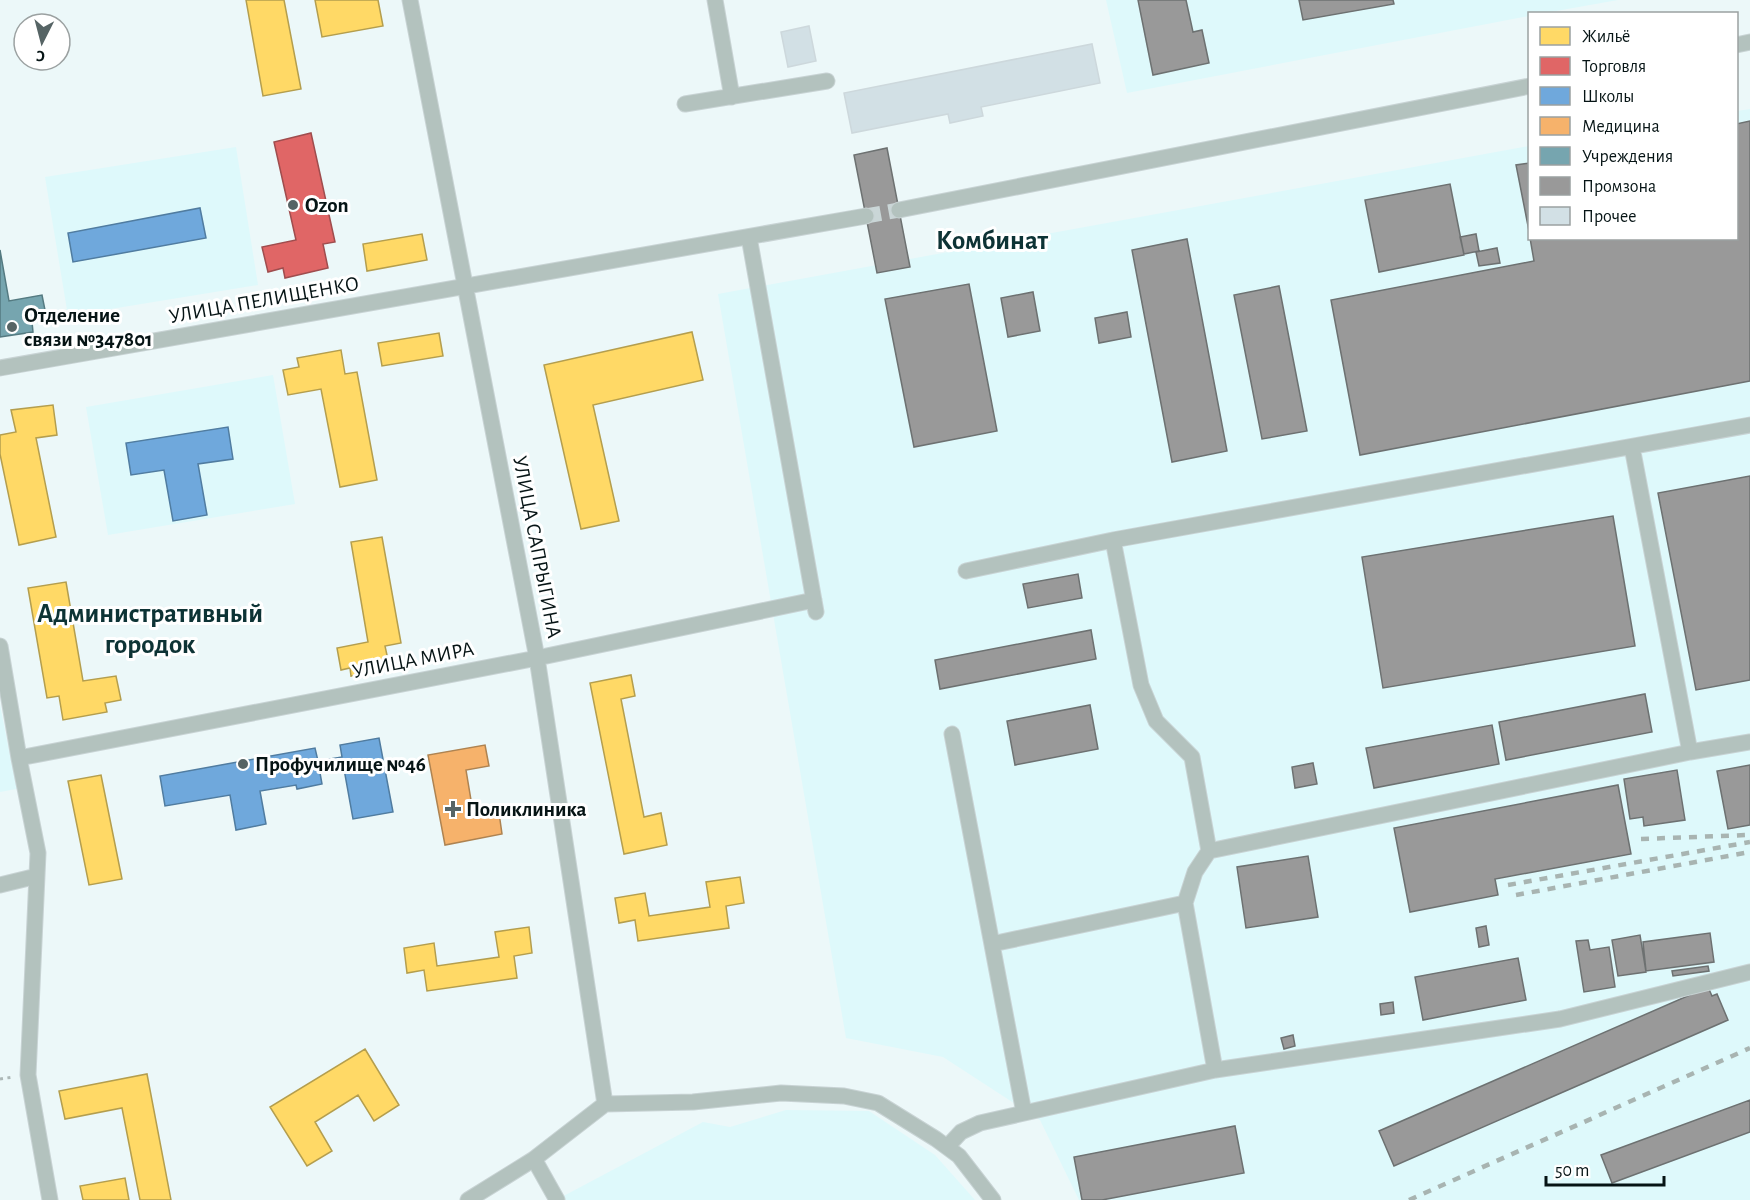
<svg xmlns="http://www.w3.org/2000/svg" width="1750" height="1200" viewBox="0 0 1750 1200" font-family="'Alegreya Sans',sans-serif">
	<rect width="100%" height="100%" fill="#ecf8f9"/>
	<path fill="#def9fb" d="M1106,0H1618L1545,13L1530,14L1529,16L1127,93Z
		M1750,109V1200H1079L1040,1120L943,1057L846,1038L718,294L1529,146L1530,238H1736L1737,111Z
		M236,147L258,285L68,316L45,177Z
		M273,375L295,504L108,535L86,407Z
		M0,705L12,765H19L22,788L0,792Z
		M786,1110L869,1111L935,1155L975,1200H556L703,1122L730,1127Z"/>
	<path fill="#ffd966" stroke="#b49e4e" stroke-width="1.5" d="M246,0H284L301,89L263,96Z
		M315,0H378L383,26L322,37Z
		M422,234L427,260L367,271L363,244Z
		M692,332L703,380L593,405L619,521L581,529L544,365Z
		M439,333L443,356L382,366L378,343Z
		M341,350L345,374L357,372L377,480L340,487L321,389L288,395L283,370L299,367L297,358Z
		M53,405L57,435L36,438L56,537L19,545L0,454V435L16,432L11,410Z
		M382,537L401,643L385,646L390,669L351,676L350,668L341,670L337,648L368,642L351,542Z
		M66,582L83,681L116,676L121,700L105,703L107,712L63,720L59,696L47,698L28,588Z
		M631,675L635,696L621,699L644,817L661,813L667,845L624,854L590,683Z
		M101,775L122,879L89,885L68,781Z
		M740,877L744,903L726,906L729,928L638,941L635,920L619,923L615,898L645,893L649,916L710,907L706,882Z
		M529,927L532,953L514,956L517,978L427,991L424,970L407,973L404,948L434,943L437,966L499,957L495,932Z
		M365,1049L399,1105L374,1121L358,1095L315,1122L332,1151L307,1166L270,1107Z
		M147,1074L171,1200H140L122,1108L65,1119L59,1091Z
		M125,1178L129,1200H83L80,1186Z"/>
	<path fill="#e06666" stroke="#9f4d4e" stroke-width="1.5" d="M311,133L335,242L323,244L328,268L285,278L283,268L268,272L262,247L296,240L274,142Z"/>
	<path fill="#6fa8dc" stroke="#507ca0" stroke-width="1.5" d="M200,208L206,238L73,262L68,233Z
		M228,427L233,459L198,464L207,515L173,521L164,470L131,475L126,443Z
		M379,738L393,812L353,819L344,769L320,773L322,784L297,789L296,785L260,791L266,824L236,830L230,795L165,806L160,776L315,748L318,761L342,757L340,745Z"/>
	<path fill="#f6b26b" stroke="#ae8351" stroke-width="1.5" d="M485,745L489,766L466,770L474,818L499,813L502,834L445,845L428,755Z"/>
	<path fill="#76a5af" stroke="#547a81" stroke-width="1.5" d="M0,250L9,301L42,295L47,320L32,322L33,332L0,337Z"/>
	<path fill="#999" stroke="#6d7171" stroke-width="1.5" d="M1138,0H1186L1193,32L1202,30L1209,63L1153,75Z
		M1299,0H1393L1394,4L1303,20Z
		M1750,121V381L1360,455L1331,300L1534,261L1530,238H1736V124Z
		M887,148L910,267L877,273L854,155Z
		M1530,163V236L1516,165Z
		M1450,184L1464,255L1379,272L1365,200Z
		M1476,234L1479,251L1464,254L1460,237Z
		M1187,239L1227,451L1172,462L1132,250Z
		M1497,248L1500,263L1479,266L1476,252Z
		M969,284L997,431L914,447L885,299Z
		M1279,286L1307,431L1262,439L1234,295Z
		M1033,292L1040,331L1008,337L1001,298Z
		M1127,312L1131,337L1099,343L1095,318Z
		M1750,476V680L1696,690L1658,493Z
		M1613,516L1635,646L1383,688L1362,557Z
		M1078,574L1082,598L1028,608L1023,584Z
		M1091,630L1096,659L940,689L935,660Z
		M1645,694L1652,732L1506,760L1499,722Z
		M1090,705L1098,749L1015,765L1007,721Z
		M1492,725L1499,764L1374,788L1366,748Z
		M1313,763L1317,784L1295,788L1292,767Z
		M1750,765V825L1728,829L1717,771Z
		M1677,770L1685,820L1644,826L1643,817L1630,819L1624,779Z
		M1618,785L1631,854L1495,879L1498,895L1410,912L1394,828Z
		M1308,856L1318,917L1246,928L1237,867Z
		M1486,926L1489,945L1479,947L1476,928Z
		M1710,933L1714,962L1646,971L1643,942Z
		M1640,935L1646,972L1618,976L1612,940Z
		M1588,940L1590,950L1609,947L1615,987L1584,992L1576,941Z
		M1518,958L1526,1000L1423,1020L1415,977Z
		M1708,966L1709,971L1673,976L1672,971Z
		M1708,987L1712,996L1717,994L1728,1020L1394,1166L1379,1131Z
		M1393,1002L1394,1013L1381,1015L1380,1004Z
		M1293,1035L1295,1046L1284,1049L1281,1038Z
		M1750,1100V1132L1612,1183L1601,1155Z
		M1235,1126L1244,1173L1102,1200H1082L1074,1157Z"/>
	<path fill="#d2e0e5" stroke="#cdd8dc" stroke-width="1.5" d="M809,26L816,61L788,67L781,32Z
		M1092,44L1100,83L981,107L983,116L950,123L948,114L852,133L844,93Z"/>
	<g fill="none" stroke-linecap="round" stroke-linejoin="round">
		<path stroke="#cad6d7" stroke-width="15" stroke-dasharray="15 8" stroke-linecap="butt" d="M866,216L899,210"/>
		<g stroke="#c8d3d4" stroke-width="17">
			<path id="minor" d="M410,0L537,658L605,1104
				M715,0L732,97
				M1736,45L1750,42
				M685,104L827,81
				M899,210L1530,86
				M749,237L816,612
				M0,368L866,216
				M1632,447L1690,752
				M1113,540L1141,685L1156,721L1192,757L1209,851L1195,872L1185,903L1215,1070
				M966,571L1113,540L1750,425
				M0,646L19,758L38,853L28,1075L50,1200
				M952,734L1024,1113
				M19,758L537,658L814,600
				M1209,851L1690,752L1750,742
				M0,885L37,876
				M992,944L1185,903
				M605,1104L693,1102L781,1093L844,1096L878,1103L936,1139L959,1156L993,1200
				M947,1147L961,1132L980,1123L1215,1070L1560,1019L1750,972
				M534,1159L557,1200
				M468,1200L534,1159L605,1104"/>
		</g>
		<path stroke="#adb8b7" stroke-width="3" stroke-dasharray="3 4.5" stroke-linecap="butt" d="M0,1079L13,1077"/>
		<use href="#minor" stroke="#b3c2be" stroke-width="15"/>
		<path stroke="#a8b4b1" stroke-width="4.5" stroke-dasharray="8 8" stroke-linecap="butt" d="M1641,839L1747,835
			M1508,885L1750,842
			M1516,895L1750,852
			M1409,1200L1750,1048"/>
	</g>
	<g fill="#566465" stroke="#fff" stroke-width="2">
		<circle cx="293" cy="205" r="6"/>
		<circle cx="12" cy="327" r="6"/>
		<circle cx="243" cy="764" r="6"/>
		<path d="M450 800h6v6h6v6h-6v6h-6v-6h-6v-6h6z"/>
	</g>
	<g text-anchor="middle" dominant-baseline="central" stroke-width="6" stroke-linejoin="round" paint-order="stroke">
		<g font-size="21" font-weight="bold" fill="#061415" stroke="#fff" text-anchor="start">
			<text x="305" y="205">Ozon</text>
			<text x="24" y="315">Отделение<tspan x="24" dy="24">связи №347801</tspan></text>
			<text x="255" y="764">Профучилище №46</text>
			<text x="466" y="809">Поликлиника</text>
		</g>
		<g font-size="21" fill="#061415" stroke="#fff">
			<text transform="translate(264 300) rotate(-10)">УЛИЦА ПЕЛИЩЕНКО</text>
			<text transform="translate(537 547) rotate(79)">УЛИЦА САПРЫГИНА</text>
			<text transform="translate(413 660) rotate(-11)">УЛИЦА МИРА</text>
		</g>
		<g font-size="27" font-weight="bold" fill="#0d3335" stroke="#fff">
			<text x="992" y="240">Комбинат</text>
			<text x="150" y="613">Административный<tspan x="150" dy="31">городок</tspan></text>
		</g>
	</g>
	<rect x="1528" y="12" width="210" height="228" fill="#ffffff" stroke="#9ba1a1" stroke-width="1.5"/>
	<rect x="1540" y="27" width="30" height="18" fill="#ffd966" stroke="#9ba1a1" stroke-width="1.5"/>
	<text x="1582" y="42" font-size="18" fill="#061415">Жильё</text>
	<rect x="1540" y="57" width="30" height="18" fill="#e06666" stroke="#9ba1a1" stroke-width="1.5"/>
	<text x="1582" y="72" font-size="18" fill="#061415">Торговля</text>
	<rect x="1540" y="87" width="30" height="18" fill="#6fa8dc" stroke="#9ba1a1" stroke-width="1.5"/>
	<text x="1582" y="102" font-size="18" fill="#061415">Школы</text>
	<rect x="1540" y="117" width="30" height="18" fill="#f6b26b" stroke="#9ba1a1" stroke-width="1.5"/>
	<text x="1582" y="132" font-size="18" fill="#061415">Медицина</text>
	<rect x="1540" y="147" width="30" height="18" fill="#76a5af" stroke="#9ba1a1" stroke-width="1.5"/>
	<text x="1582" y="162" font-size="18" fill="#061415">Учреждения</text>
	<rect x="1540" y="177" width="30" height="18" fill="#999999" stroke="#9ba1a1" stroke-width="1.5"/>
	<text x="1582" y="192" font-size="18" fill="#061415">Промзона</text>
	<rect x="1540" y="207" width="30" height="18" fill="#d2e0e5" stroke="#9ba1a1" stroke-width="1.5"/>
	<text x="1582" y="222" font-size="18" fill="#061415">Прочее</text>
	<g transform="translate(42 42) rotate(186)"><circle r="28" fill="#ffffff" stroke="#9ba1a1" stroke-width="1.5"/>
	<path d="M0-4.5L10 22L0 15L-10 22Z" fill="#566465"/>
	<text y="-9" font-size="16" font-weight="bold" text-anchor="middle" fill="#061415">С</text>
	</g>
	<path d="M1546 1176v9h118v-9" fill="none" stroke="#061415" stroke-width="3"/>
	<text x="1555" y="1176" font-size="18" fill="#061415" stroke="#ffffff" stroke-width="4.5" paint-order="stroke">50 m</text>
</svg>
